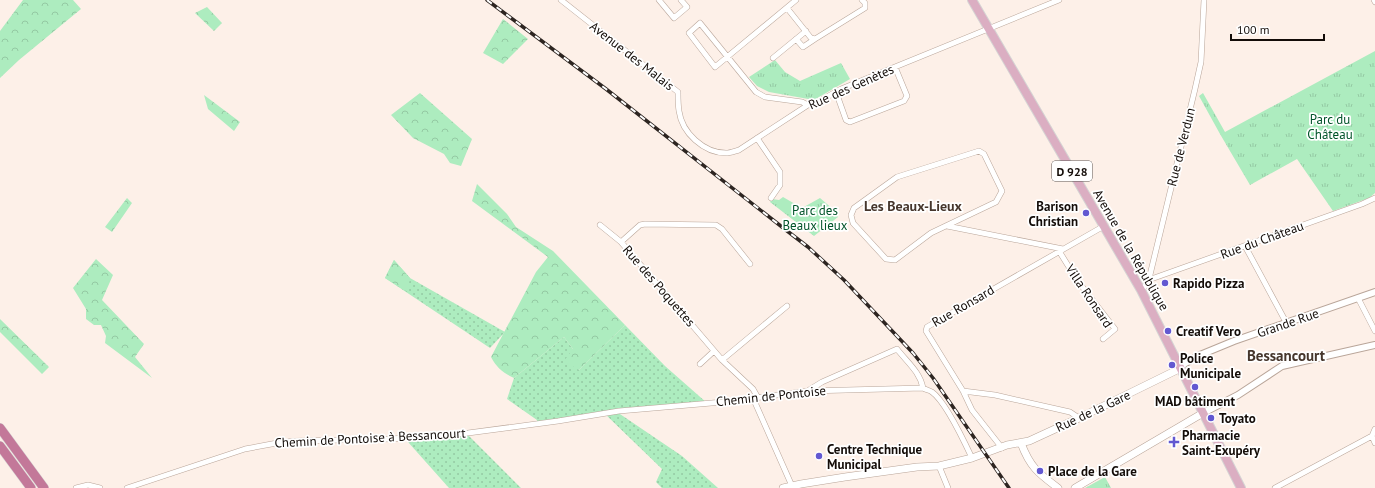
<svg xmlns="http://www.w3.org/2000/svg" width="1375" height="488" viewBox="0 0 1375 488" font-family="'PT Sans',sans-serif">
	<defs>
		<pattern id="grass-dots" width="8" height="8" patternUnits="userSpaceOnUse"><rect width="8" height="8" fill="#adecbf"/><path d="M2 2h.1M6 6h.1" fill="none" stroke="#94c9a3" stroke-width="1.8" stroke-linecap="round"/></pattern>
		<pattern id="forest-crowns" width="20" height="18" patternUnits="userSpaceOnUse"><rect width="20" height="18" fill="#adecbf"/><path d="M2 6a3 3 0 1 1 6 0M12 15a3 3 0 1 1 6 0" fill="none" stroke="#94c9a3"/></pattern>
		<pattern id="park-tufts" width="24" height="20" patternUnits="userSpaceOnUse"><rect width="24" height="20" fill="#adecbf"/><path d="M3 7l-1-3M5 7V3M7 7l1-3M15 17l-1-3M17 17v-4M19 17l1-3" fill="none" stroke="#94c9a3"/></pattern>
	</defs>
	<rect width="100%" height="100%" fill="#fdf0e8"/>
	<path fill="url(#grass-dots)" d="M394,260L410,278L505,332L490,348L385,278Z
		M625,325L665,366L707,403L614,410L682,456L718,488H662L656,482L662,469L603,412L537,422V420L507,399L514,378L564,337L573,349L579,370Z
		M468,430L469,436L521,488H449L408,442L407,436Z"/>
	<path fill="url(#forest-crowns)" d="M23,0H73L81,9L19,60L0,78V31Z
		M207,7L222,23L214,31L195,13Z
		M503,19L528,39L503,64L483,53Z
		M420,93L472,139L461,166L450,163L444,154L413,138L391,115Z
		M204,95L240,122L234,131L208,109Z
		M477,184L507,214L516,227L553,251L625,325L579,370L564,361L573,349L564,337L514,378C503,373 497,368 491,357L536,272L548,257L472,201Z
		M127,198L132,203L112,232L105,227Z
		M96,259L113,275L102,300L144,344L135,357L152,378L105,343L106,336L101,325H94L86,319V309L73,288Z
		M394,260L410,278L407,292L385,278Z
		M0,319L49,367L42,374L0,332Z"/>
	<path fill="url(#park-tufts)" d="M1375,51V193L1369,198L1333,211L1297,159L1250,185L1220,134L1199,96L1203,93L1225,132Z
		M775,60L785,72L800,81L841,63L850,79L814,100L769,92L757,86L749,77Z
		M783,197L802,208L820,198L834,210L838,217L814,236L770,202L772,199L779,200Z
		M1105,477L1111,488H1085Z"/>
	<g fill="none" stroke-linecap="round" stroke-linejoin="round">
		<g stroke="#b9a599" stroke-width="6">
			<path id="minor" d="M561,0L678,92C678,98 678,105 679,111C682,133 704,153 726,153C730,153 735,151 739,150L808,105L816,103L841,89L1059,0
				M659,0L674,18L687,7L681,0
				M796,0L715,67L689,33L700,23L756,92L765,97L802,102L808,105
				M1374,0L1375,2
				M787,8L811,38L815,39L865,8V3L862,0
				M796,39L803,47L815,39
				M773,58L806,31
				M836,92L846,120L850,122L904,101L907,96L895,67
				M757,138L780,172V185L771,198
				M979,151L984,154L1002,191L996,202L931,233L895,260L886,259L853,223L851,215L854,208L897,177Z
				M600,225L621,242L722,360L753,389L758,398
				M947,226L1063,249
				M621,242L640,225L645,224L716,225L722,229L750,264
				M1245,246L1287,324
				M1059,251L1077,280L1115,329L1103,339
				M1149,279L1154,278L1362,204L1375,198
				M1141,290L1146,285L1149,279L1195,89L1201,62L1204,0
				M1358,298L1375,331
				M722,360L787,306
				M700,364L714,351
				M809,390L822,382L897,349C907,362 920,372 923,388
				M963,391L995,395L1070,412L1079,418
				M753,398L792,486
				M1372,436L1375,443
				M1002,448L972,410L963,391L926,331L927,327L1104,226
				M939,466L948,488
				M76,488L88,485L100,488
				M127,488L245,449L277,443L295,441L391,439L468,433L558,421L619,411L723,402L808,391L923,388C926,390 929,390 932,392C945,401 965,443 972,458
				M1275,488L1372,436L1375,429"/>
		</g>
		<g stroke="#b9a599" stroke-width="8">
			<path id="tertiary" d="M1181,368L1184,364L1200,355L1234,341L1375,292
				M1203,413L1238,395L1282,366L1375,345"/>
		</g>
		<g stroke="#b9a599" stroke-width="8">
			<path id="secondary" d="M1021,443C1030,467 1038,473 1058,488
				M783,488L801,484L845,477L917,467L939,466L972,458L1007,445L1029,441L1079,418L1181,368
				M1075,488L1203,413"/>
		</g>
		<g stroke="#d5d3d3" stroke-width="10">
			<path id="primary" d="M972,0L1141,290L1241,488"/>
		</g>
		<g stroke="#d5d3d3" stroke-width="10">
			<path id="motorway" d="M0,428L44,488
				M0,446L31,488"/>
		</g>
		<use href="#minor" stroke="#fff" stroke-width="5"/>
		<use href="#tertiary" stroke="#fff" stroke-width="6"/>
		<use href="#secondary" stroke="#fff" stroke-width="7"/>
		<use href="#primary" stroke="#dbaec2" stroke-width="8"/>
		<use href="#motorway" stroke="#c37899" stroke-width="9"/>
		<g stroke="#2d2521" stroke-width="3.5">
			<path id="rail" d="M487,0L606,89L782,227L808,247L844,280L913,353L933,378L1009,488"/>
		</g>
		<use href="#rail" stroke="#fff" stroke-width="2" stroke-dasharray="6" stroke-linecap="butt"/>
	</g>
	<g fill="#6258d1" stroke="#fff" stroke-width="1.5">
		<circle cx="1086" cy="213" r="4"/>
		<circle cx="1165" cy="283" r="4"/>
		<circle cx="1168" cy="331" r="4"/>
		<circle cx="1172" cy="365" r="4"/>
		<circle cx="1195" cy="387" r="4"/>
		<circle cx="1211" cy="418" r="4"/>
		<path d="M1172 436h4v4h4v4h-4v4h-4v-4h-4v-4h4z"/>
		<circle cx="819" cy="456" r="4"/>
		<circle cx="1040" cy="471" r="4"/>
	</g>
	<g text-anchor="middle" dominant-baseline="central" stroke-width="3.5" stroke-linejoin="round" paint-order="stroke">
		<rect fill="#fff" stroke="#5a5552" stroke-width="1" x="1052" y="161" width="40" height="20" rx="3"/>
		<g font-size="12" font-weight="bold" fill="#130c08">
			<text x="1072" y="171">D 928</text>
		</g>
		<g font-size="13" fill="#130c08" stroke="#fff">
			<text transform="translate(632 56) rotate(38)">Avenue des Malais</text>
			<text transform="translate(851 87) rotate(-24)">Rue des Genètes</text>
			<text transform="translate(1181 147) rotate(-76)">Rue de Verdun</text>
			<text transform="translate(1262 240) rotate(-20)">Rue du Château</text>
			<text transform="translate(1131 250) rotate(60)">Avenue de la République</text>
			<text transform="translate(659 286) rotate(49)">Rue des Poquettes</text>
			<text transform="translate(1089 296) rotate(56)">Villa Ronsard</text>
			<text transform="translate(963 306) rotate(-30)">Rue Ronsard</text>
			<text transform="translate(1288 323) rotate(-19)">Grande Rue</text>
			<text transform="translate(771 396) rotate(-6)">Chemin de Pontoise</text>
			<text transform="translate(1093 411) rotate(-25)">Rue de la Gare</text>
			<text transform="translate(370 438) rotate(-3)">Chemin de Pontoise à Bessancourt</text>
		</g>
		<g font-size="13" fill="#005329" stroke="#fff">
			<text x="1330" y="119">Parc du<tspan x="1330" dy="15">Château</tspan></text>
			<text x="815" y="210">Parc des<tspan x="815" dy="15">Beaux lieux</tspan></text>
		</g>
		<g font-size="13" font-weight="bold" fill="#130c08" stroke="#fff" text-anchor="start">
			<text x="1078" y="206" text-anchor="end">Barison<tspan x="1078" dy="15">Christian</tspan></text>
			<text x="1173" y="283">Rapido Pizza</text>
			<text x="1176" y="331">Creatif Vero</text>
			<text x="1180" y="358">Police<tspan x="1180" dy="15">Municipale</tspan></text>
			<text x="1195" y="401" text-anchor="middle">MAD bâtiment</text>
			<text x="1219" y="418">Toyato</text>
			<text x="1182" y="435">Pharmacie<tspan x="1182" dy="15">Saint-Exupéry</tspan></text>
			<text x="827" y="449">Centre Technique<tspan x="827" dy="15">Municipal</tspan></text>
			<text x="1048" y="471">Place de la Gare</text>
		</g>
		<g font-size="14" font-weight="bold" fill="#46362c" stroke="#fff">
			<text x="913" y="206">Les Beaux-Lieux</text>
		</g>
		<g font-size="15" font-weight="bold" fill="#46362c" stroke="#fff">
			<text x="1286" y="355">Bessancourt</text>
		</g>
	</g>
	<path d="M1231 34v6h93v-6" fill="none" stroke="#130c08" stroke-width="2"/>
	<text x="1237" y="34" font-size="12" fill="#130c08" stroke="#ffffff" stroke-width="3" paint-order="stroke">100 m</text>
</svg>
